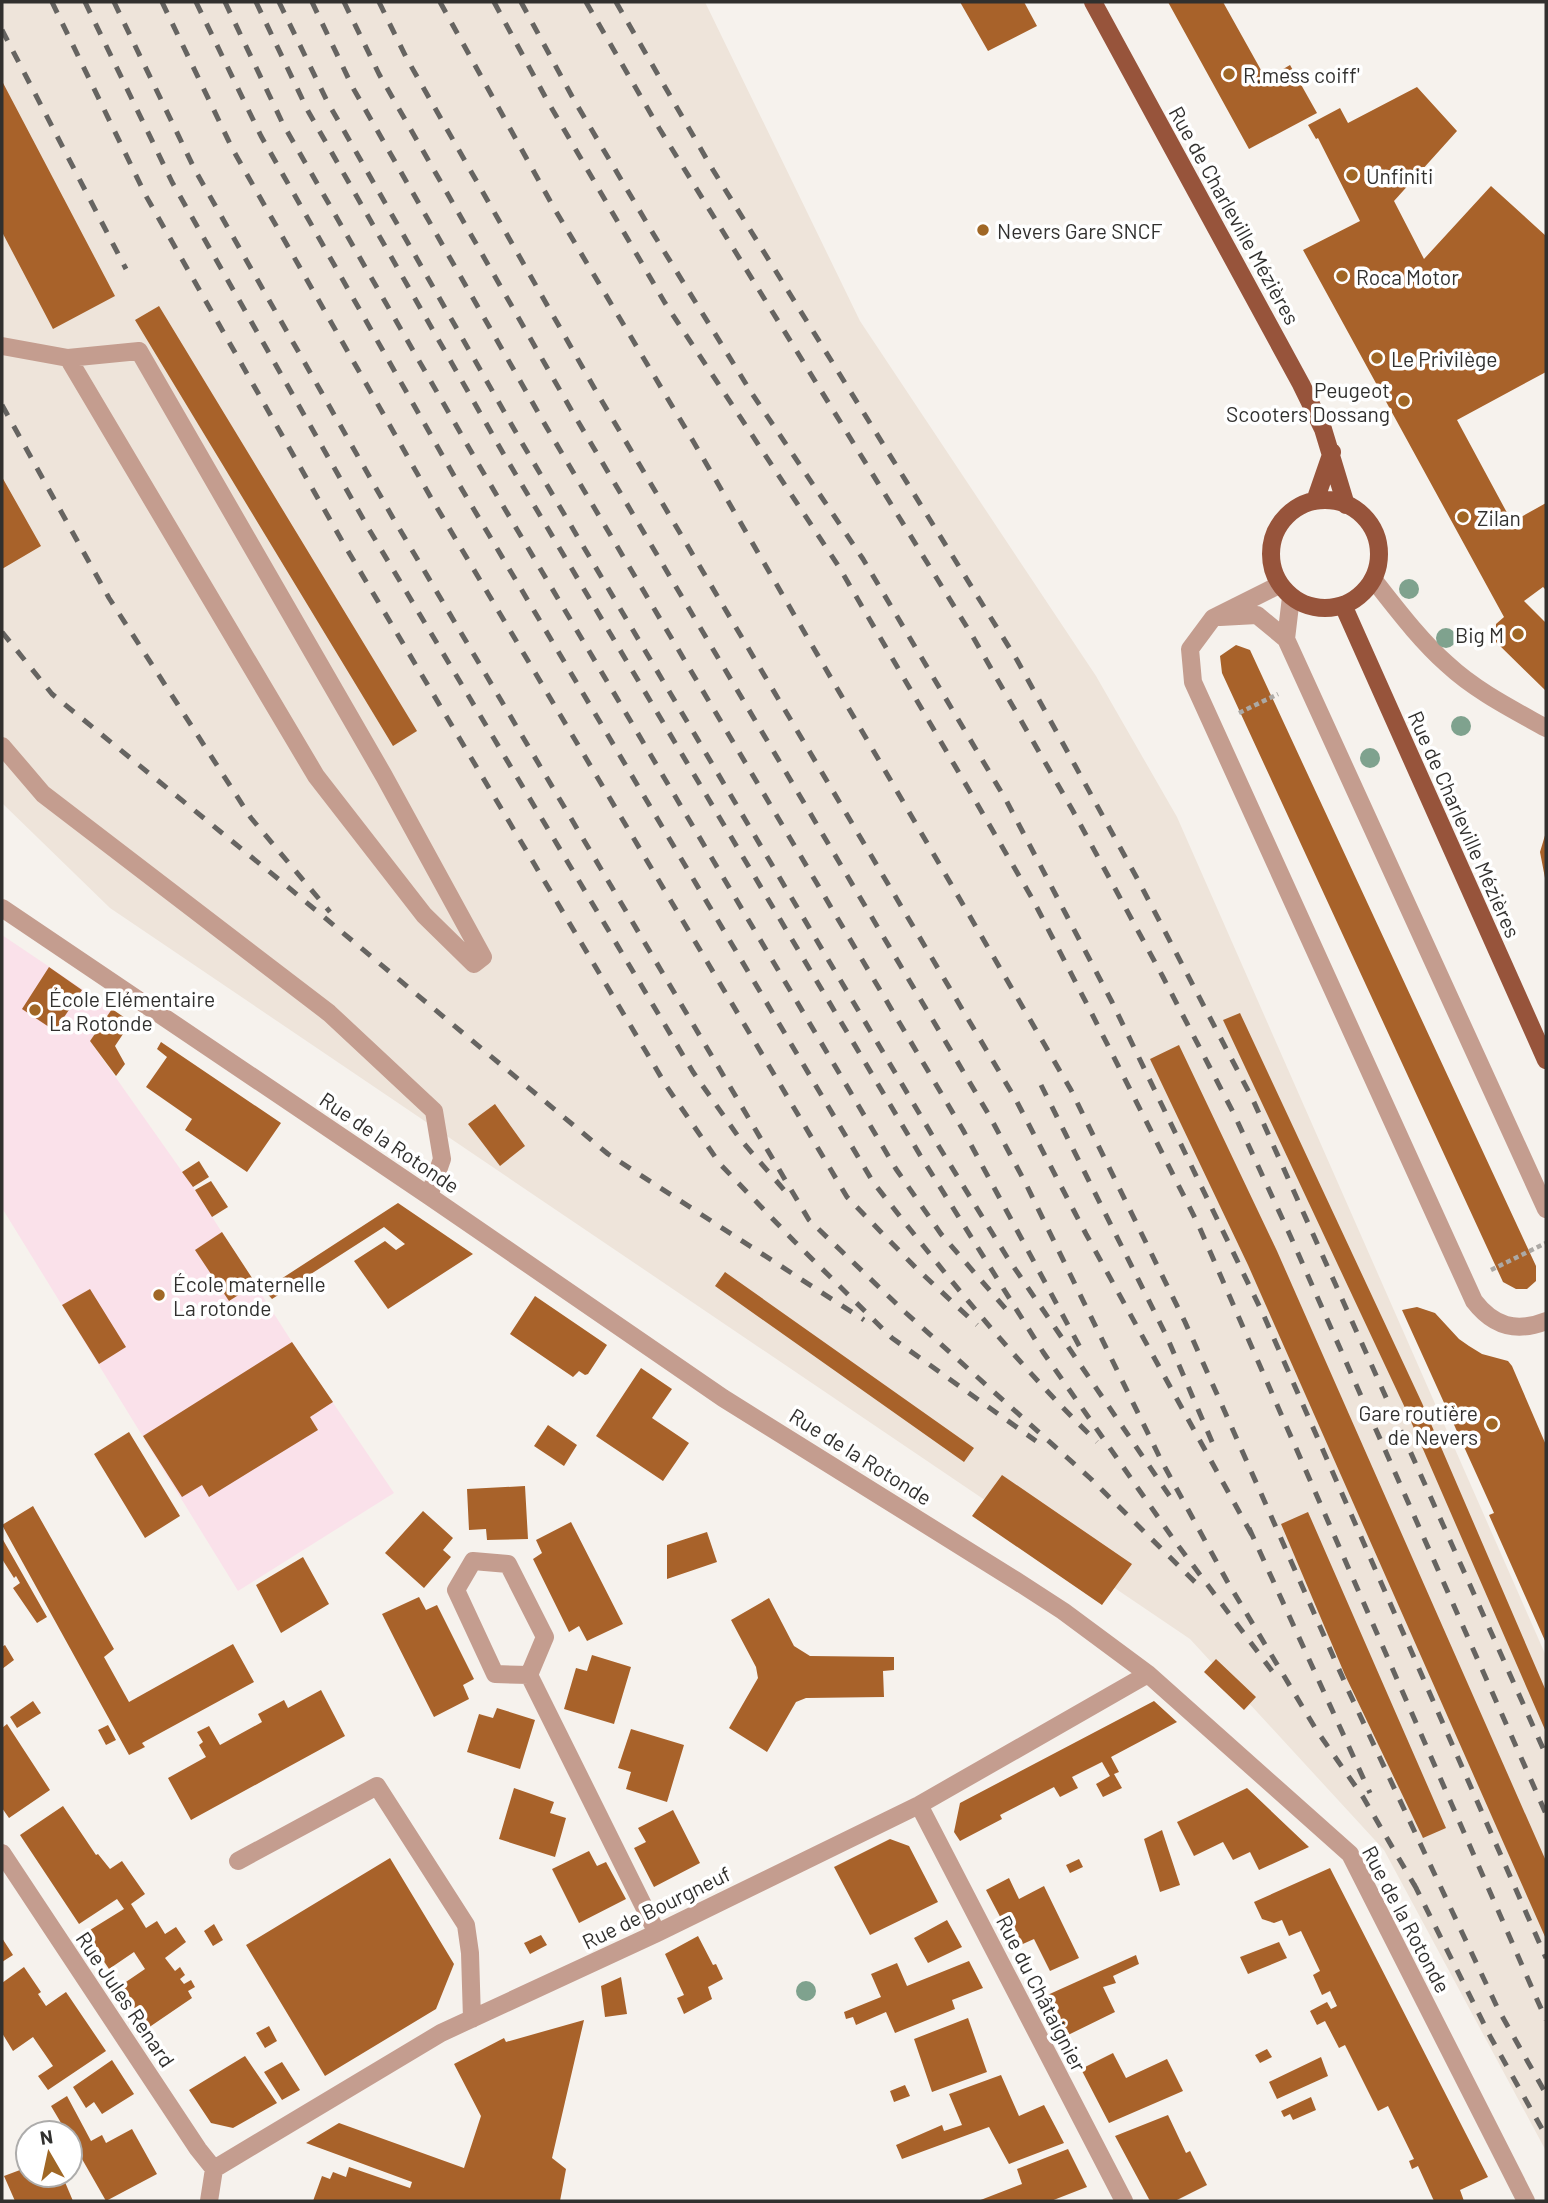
<svg xmlns="http://www.w3.org/2000/svg" width="1548" height="2203" viewBox="0 0 1548 2203" font-family="Barlow,sans-serif">
	<rect width="100%" height="100%" fill="#f6f2ed"/>
	<path fill="#eee4da" d="M2,2H705L860,321L1096,676L1177,817L1546,1656V2151L1384,1850L1190,1639L110,908L2,803Z"/>
	<path fill="#fae1ea" d="M2,935L112,1009L90,1041L193,1187L292,1342L394,1493L238,1591L2,1208Z"/>
	<path fill="#a8622a" d="M960,2H1024L1037,26L988,51Z
		M1168,2H1223L1266,79L1290,65L1317,113L1249,149Z
		M2,81L115,296L53,329L2,232Z
		M1417,87L1457,131L1394,201L1424,259L1491,186L1546,236V372L1457,420L1512,522L1546,503V590L1543,587L1524,601L1546,623V691L1496,642V624L1504,617L1303,250L1360,221L1318,138L1316,139L1308,125L1340,108L1348,123Z
		M159,306L417,731L393,746L135,320Z
		M2,477L41,546L2,569Z
		M1236,645L1250,650L1536,1266V1281L1527,1289H1516L1503,1282L1222,673L1220,656Z
		M1546,832V878H1545L1540,852Z
		M49,967L82,990L55,1031L22,1009Z
		M112,1009L131,1022L115,1046L125,1064L116,1076L90,1041Z
		M1240,1013L1422,1403L1546,1691V1732L1406,1410L1223,1020Z
		M161,1042L281,1123L247,1172L185,1130L192,1119L146,1087L167,1057L157,1049Z
		M1179,1045L1277,1251L1546,1861V1939L1248,1265L1150,1059Z
		M495,1104L525,1146L500,1166L468,1124Z
		M199,1161L209,1177L193,1187L182,1172Z
		M211,1181L228,1207L212,1217L195,1190Z
		M398,1203L473,1254L388,1309L354,1261L385,1241L396,1250L405,1244L384,1227L272,1299L264,1290Z
		M222,1232L256,1284L229,1301L195,1250Z
		M725,1272L974,1448L964,1462L715,1286Z
		M90,1289L126,1347L99,1364L62,1305Z
		M535,1296L607,1345L588,1374L585,1375L579,1371L573,1377L510,1334Z
		M1417,1307L1435,1313L1459,1339L1469,1346L1482,1354L1508,1361L1512,1366L1546,1445V1643L1489,1515L1494,1513L1402,1310Z
		M292,1342L333,1402L310,1417L318,1430L209,1497L202,1485L182,1497L143,1436Z
		M641,1368L672,1389L652,1418L689,1443L663,1481L596,1436Z
		M548,1425L577,1445L564,1466L534,1446Z
		M129,1432L180,1516L145,1538L94,1454Z
		M1002,1475L1132,1564L1102,1605L972,1516Z
		M525,1486L528,1539L487,1540L486,1529L469,1530L467,1489Z
		M33,1506L114,1649L104,1657L129,1702L233,1644L254,1682L142,1743L145,1747L129,1755L2,1525Z
		M423,1511L453,1538L443,1550L451,1557L424,1588L385,1553Z
		M1308,1512L1446,1828L1423,1838L1345,1675L1281,1524Z
		M571,1522L623,1624L587,1641L579,1626L569,1632L533,1559L542,1553L536,1540Z
		M707,1532L717,1562L667,1579V1545Z
		M2,1538L47,1617L37,1623L13,1588L20,1583L16,1576L14,1578L2,1559Z
		M303,1557L329,1604L281,1633L256,1585Z
		M419,1597L426,1610L437,1605L474,1679L463,1685L469,1699L434,1717L382,1614Z
		M769,1598L794,1646L810,1656L894,1657V1670L883,1671L884,1697L806,1698L796,1702L767,1752L729,1728L758,1678L756,1667L731,1620Z
		M5,1645L14,1660L2,1669V1647Z
		M592,1655L631,1667L614,1724L564,1709L576,1668L587,1671Z
		M1216,1659L1256,1697L1244,1710L1204,1672Z
		M321,1690L345,1736L191,1820L168,1778L206,1757L199,1745L203,1742L197,1732L209,1726L220,1745L262,1722L258,1714L284,1700L288,1708Z
		M33,1701L41,1713L17,1728L10,1717Z
		M1154,1701L1177,1722L1111,1757L1119,1772L1114,1774L1122,1788L1103,1797L1096,1784L1110,1776L1102,1762L1072,1777L1078,1788L1060,1797L1054,1787L1000,1815L1002,1819L960,1841L954,1832L960,1803Z
		M497,1708L535,1720L520,1769L467,1752L479,1714L493,1718Z
		M7,1724L50,1790L9,1818L2,1808V1728Z
		M108,1725L116,1740L106,1745L98,1730Z
		M631,1729L684,1745L667,1802L626,1789L631,1772L618,1768Z
		M514,1788L554,1802L550,1813L566,1818L555,1857L499,1839Z
		M1247,1788L1309,1847L1259,1870L1250,1852L1233,1860L1223,1842L1194,1856L1177,1822Z
		M63,1806L96,1855L98,1854L110,1869L122,1861L145,1894L131,1904L146,1928L157,1921L165,1934L176,1927L186,1942L165,1958L175,1971L180,1967L185,1975L180,1979L184,1984L191,1980L195,1987L188,1991L192,1998L148,2028L120,1986L145,1969L134,1952L109,1969L85,1933L124,1909L117,1899L79,1924L20,1835Z
		M673,1810L700,1863L654,1887L634,1848L646,1842L638,1828Z
		M1162,1830L1180,1885L1160,1892L1144,1839Z
		M890,1839L909,1846L938,1902L870,1935L834,1867Z
		M589,1851L597,1866L606,1862L626,1899L579,1923L552,1869Z
		M390,1858L454,1964L436,2009L325,2076L246,1945Z
		M1079,1859L1083,1867L1070,1873L1066,1865Z
		M1330,1868L1488,2177L1460,2190L1464,2201H1434L1418,2166L1412,2169L1409,2161L1414,2159L1388,2106L1378,2111L1345,2045L1339,2048L1325,2021L1317,2025L1310,2011L1327,2002L1331,2009L1337,2006L1330,1991L1322,1995L1313,1975L1320,1971L1301,1931L1289,1936L1282,1920L1274,1923L1262,1919L1254,1902Z
		M1009,1878L1019,1899L1044,1886L1079,1958L1050,1971L1034,1939L1016,1947L986,1890Z
		M947,1920L962,1947L928,1963L914,1938Z
		M214,1924L223,1940L213,1946L204,1931Z
		M541,1935L547,1945L530,1954L524,1943Z
		M698,1936L713,1965L716,1964L723,1979L708,1987L712,1999L684,2014L677,1998L684,1995L665,1954Z
		M2,1938L13,1955L2,1962Z
		M1279,1942L1287,1958L1248,1974L1240,1957Z
		M1136,1955L1139,1964L1113,1976L1116,1983L1103,1987L1115,2012L1064,2037L1043,1997Z
		M969,1961L983,1988L952,2000L955,2009L895,2033L886,2012L856,2025L853,2017L846,2019L844,2012L881,1997L871,1974L897,1963L907,1986Z
		M24,1967L41,1992L38,1994L46,2006L66,1992L106,2051L48,2090L38,2076L53,2066L33,2037L13,2051L2,2033V1983Z
		M621,1977L627,2014L605,2017L601,1986Z
		M968,2018L987,2072L932,2092L914,2039Z
		M584,2020L552,2158L566,2169L560,2201H313L322,2176L330,2179L333,2172L346,2177L349,2167L410,2188L412,2182L306,2143L339,2123L464,2168L481,2116L454,2064L504,2038L506,2042Z
		M269,2026L277,2041L265,2048L256,2033Z
		M1267,2049L1272,2057L1260,2063L1255,2055Z
		M1113,2053L1126,2078L1167,2059L1183,2091L1109,2123L1081,2069Z
		M245,2056L277,2103L233,2128L211,2123L189,2090Z
		M1321,2057L1328,2076L1277,2099L1269,2082Z
		M112,2060L134,2094L102,2114L94,2102L86,2108L73,2087Z
		M282,2062L300,2090L282,2100L264,2072Z
		M1001,2075L1019,2116L1044,2105L1064,2143L1009,2164L989,2127L902,2159L896,2145L942,2125L944,2131L962,2125L949,2094Z
		M905,2085L910,2096L894,2102L890,2091Z
		M67,2096L91,2141L102,2135L106,2143L132,2129L157,2174L106,2201L70,2138V2133H67L51,2106Z
		M1311,2097L1316,2110L1293,2120L1290,2114L1284,2117L1281,2111Z
		M1168,2115L1186,2153L1190,2151L1207,2185L1175,2201H1150L1115,2136Z
		M1068,2149L1087,2187L1051,2201H978L1022,2184L1017,2169Z
		M28,2167V2175H62L73,2201H15L4,2176Z"/>
	<g fill="none" stroke-linecap="round" stroke-linejoin="round">
		<path stroke="#aca9a5" stroke-width="4.5" stroke-dasharray="5 3.5" stroke-linecap="butt" d="M1239,713L1278,694
			M1491,1270L1546,1243"/>
		<path stroke="#c49d8f" stroke-width="18" d="M2,346L68,358L139,351L384,776L483,957L474,964L424,915L316,776L68,358
			M1373,579C1396,608 1419,639 1447,664C1476,691 1512,709 1546,728
			M1279,585L1213,618L1190,649L1193,682L1474,1301C1493,1326 1516,1333 1546,1321
			M1220,617L1257,615L1286,639L1546,1209
			M1286,639L1291,597
			M2,746L43,794L329,1013L434,1111L442,1159L429,1196
			M2,908L429,1196L723,1398L1015,1580L1063,1611L1148,1674L1350,1854L1526,2201
			M529,1675L495,1674L456,1590L473,1561L508,1564L545,1637L529,1675L657,1933
			M919,1805L1124,2201
			M2,1853L198,2149L214,2169
			M238,1861L377,1786L466,1925L470,1953L472,2019
			M209,2201L214,2169L441,2033L657,1933L919,1805L1148,1674"/>
		<path stroke="#97543b" stroke-width="18" d="M1093,2L1301,384L1323,429L1346,505
			M1271 554a54 54 0 1 1 108 0a54 54 0 1 1-108 0Z
			M1315,501L1332,452
			M1343,605L1546,1060"/>
		<path stroke="#666461" stroke-width="5" stroke-dasharray="12 12" stroke-linecap="butt" d="M52,2L146,196L345,546L667,1087L720,1164L794,1241L892,1338L1036,1441
			M85,2L172,182L370,531L693,1072L740,1139L785,1191
			M114,2L195,170L393,518L809,1220L906,1313L1091,1479L1197,1584
			M162,2L233,150L430,496L847,1197L916,1268L977,1325
			M196,2L261,136L457,481L873,1182C944,1273 1015,1362 1097,1442
			M225,2L283,124L480,467L896,1169L941,1234L1011,1315
			M256,2L308,111L503,453L920,1155L1043,1352L1174,1540L1272,1671
			M279,2L327,101L522,443L938,1145L1007,1257L1173,1501
			M312,2L353,88L547,428L963,1130L1082,1351
			M344,2L379,74L573,413L989,1115L1025,1182L1161,1460L1227,1581L1317,1731L1363,1797L1419,1893
			M379,2L407,59L600,398L1016,1100L1086,1234L1253,1537
			M440,2L554,208L693,441L1071,1090L1185,1322L1349,1692L1451,1909L1498,2009L1546,2094
			M494,2L548,102L665,303L839,567L1032,898L1091,1012L1198,1224L1546,2020
			M521,2L574,100L654,235L751,392L863,559L1006,800L1112,1002L1264,1316L1546,1958
			M586,2L659,128L973,637L1073,811L1163,977L1234,1114L1289,1233L1546,1814
			M616,2L713,170L1017,660L1138,880L1253,1100L1546,1755
			M2,30L126,269
			M2,405L109,598L251,818L330,912
			M2,632L52,694L282,882L608,1154L864,1320
			M1041,1085L1166,1335L1216,1451
			M1249,1528L1370,1793
			M1414,1884L1491,2038L1546,2136"/>
	</g>
	<g fill="#7fa28e">
		<circle cx="1409" cy="589" r="10"/>
		<circle cx="1446" cy="638" r="10"/>
		<circle cx="1461" cy="726" r="10"/>
		<circle cx="1370" cy="758" r="10"/>
		<circle cx="806" cy="1991" r="10"/>
	</g>
	<g fill="#a06725" stroke="#fff" stroke-width="2.5">
		<circle cx="1229" cy="74" r="7"/>
		<circle cx="1352" cy="175" r="7"/>
		<circle cx="983" cy="230" r="7"/>
		<circle cx="1342" cy="276" r="7"/>
		<circle cx="1377" cy="358" r="7"/>
		<circle cx="1404" cy="401" r="7"/>
		<circle cx="1463" cy="517" r="7"/>
		<circle cx="1518" cy="634" r="7"/>
		<circle cx="35" cy="1010" r="7"/>
		<circle cx="159" cy="1295" r="7"/>
		<circle cx="1492" cy="1424" r="7"/>
	</g>
	<g text-anchor="middle" dominant-baseline="central" stroke-width="7" stroke-linejoin="round" paint-order="stroke">
		<g font-size="21" fill="#31302e" stroke="#fff" text-anchor="start">
			<text x="1243" y="74">R.mess coiff'</text>
			<text x="1366" y="175">Unfiniti</text>
			<text x="997" y="230">Nevers Gare SNCF</text>
			<text x="1356" y="276">Roca Motor</text>
			<text x="1391" y="358">Le Privilège</text>
			<text x="1390" y="389" text-anchor="end">Peugeot<tspan x="1390" dy="24">Scooters Dossang</tspan></text>
			<text x="1477" y="517">Zilan</text>
			<text x="1504" y="634" text-anchor="end">Big M</text>
			<text x="49" y="998">École Elémentaire<tspan x="49" dy="24">La Rotonde</tspan></text>
			<text x="173" y="1283">École maternelle<tspan x="173" dy="24">La rotonde</tspan></text>
			<text x="1478" y="1412" text-anchor="end">Gare routière<tspan x="1478" dy="24">de Nevers</tspan></text>
		</g>
		<g font-size="21" fill="#31302e" stroke="#fff">
			<text transform="translate(1235 215) rotate(61)">Rue de Charleville Mézières</text>
			<text transform="translate(1465 824) rotate(66)">Rue de Charleville Mézières</text>
			<text transform="translate(390 1142) rotate(34)">Rue de la Rotonde</text>
			<text transform="translate(861 1456) rotate(32)">Rue de la Rotonde</text>
			<text transform="translate(656 1907) rotate(-26)">Rue de Bourgneuf</text>
			<text transform="translate(1407 1919) rotate(62)">Rue de la Rotonde</text>
			<text transform="translate(1042 1993) rotate(63)">Rue du Châtaignier</text>
			<text transform="translate(126 1999) rotate(56)">Rue Jules Renard</text>
		</g>
	</g>
	<rect width="1548" height="2203" fill="none" stroke="#31302e" stroke-width="7"/>
	<g transform="translate(49 2154) rotate(351)"><circle r="33" fill="#ffffff" stroke="#adacab" stroke-width="2"/>
	<path d="M0-5L12 26L0 18L-12 26Z" fill="#a06725"/>
	<text y="-10" font-size="19" font-weight="bold" text-anchor="middle" fill="#31302e">N</text>
	</g>
</svg>
